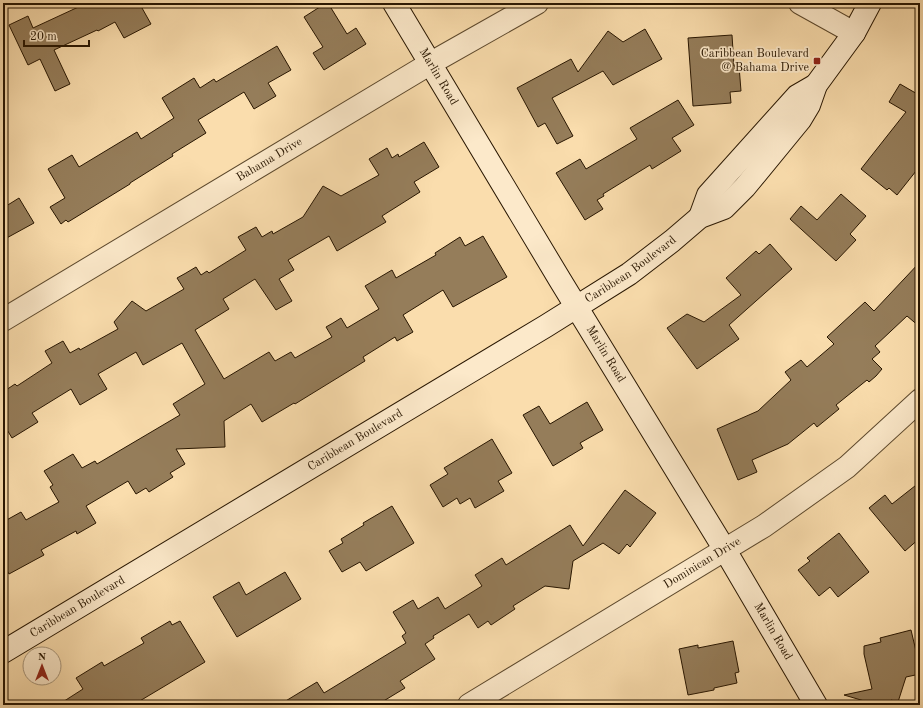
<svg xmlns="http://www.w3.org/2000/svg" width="923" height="708" viewBox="0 0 923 708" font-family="'Old Standard TT',serif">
	<rect width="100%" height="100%" fill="#faddad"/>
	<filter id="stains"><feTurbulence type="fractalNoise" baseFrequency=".005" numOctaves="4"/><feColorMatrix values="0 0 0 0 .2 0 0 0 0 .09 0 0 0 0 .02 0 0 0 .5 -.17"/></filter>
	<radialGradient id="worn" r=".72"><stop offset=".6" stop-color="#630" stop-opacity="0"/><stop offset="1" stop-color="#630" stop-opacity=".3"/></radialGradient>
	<path fill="#957d5a" stroke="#281601" d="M87,3H151L142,8L151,24L124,38L115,22L98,31L97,30L54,50L70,84L55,91L40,59L28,65L9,25L28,16L33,28Z
		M326,3H328L347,34L356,28L366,44L324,70L313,53L323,47L304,17Z
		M645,29L662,59L613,85L603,71L552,98L573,136L557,144L545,123L538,127L517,88L571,59L578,72L608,31L623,42Z
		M732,35L734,66H739L741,91L730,92L731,103L693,106L688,38Z
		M277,46L291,70L268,83L276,96L254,109L244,92L198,120L206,133L172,154L173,156L130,183V184L68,222L66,220L61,224L50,207L65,198L48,169L72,155L79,167L137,132L141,139L174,118L162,98L194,78L200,88L214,79L216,82Z
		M900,84L919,95L920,93V166L897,195L889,188L887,190L861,169L906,112L889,102Z
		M678,100L694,125L672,138L681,151L652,169L650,165L603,194L604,196L597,200L603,209L585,220L556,173L580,159L586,169L637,139L630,128Z
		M424,142L439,167L414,182L420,192L382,216L386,222L337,251L329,236L288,260L294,270L279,279L292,301L276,310L255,279L223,299L229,309L195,330L224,379L269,352L275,361L291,352L295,358L332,337L326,327L333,323L341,318L347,328L379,309L365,286L392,270L396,278L436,255L435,253L460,237L465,246L483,236L507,277L453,307L443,290L403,315L413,332L397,341L395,337L363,357L365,361L295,404L294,403L262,422L251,404L224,421L225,447L176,449L185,464L170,473L173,477L149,492L146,488L136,494L128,481L86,506L96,523L77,534L76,531L41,550L44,555L9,574L3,563V522L21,512L26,520L59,502L50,487L53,485L44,471L73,454L82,468L95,461L97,464L180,415L173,404L205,384L182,343L143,365L136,352L98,374L107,389L80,405L71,389L32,413L38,422L12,438L3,423V392L15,384L17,386L52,363L45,351L63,341L70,353L79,348L80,350L118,329L114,322L132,301L146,311L184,289L177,278L186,273L196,267L201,275L207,271L209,273L246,250L238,237L256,227L262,237L272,231L273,234L303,217L323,186L341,196L379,175L369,159L387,148L392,158L398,154L399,157Z
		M841,194L866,216L850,234L856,240L836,261L790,219L801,206L817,220Z
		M19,198L34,223L3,240V208Z
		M770,244L792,269L729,325L739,339L697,369L667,328L687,314L704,322L741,295L726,278L756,251L759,254Z
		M920,262V327L907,316L875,346L880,352L872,359L882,369L876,376L869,382L867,380L836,405L839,409L817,427L814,423L788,444L752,460L757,472L738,480L717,429L758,411L791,380L785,372L801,360L807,367L834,344L827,337L865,302L874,311Z
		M587,402L603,430L580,443L583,448L553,466L523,415L539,406L550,424Z
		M492,439L512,473L498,481L504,491L475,508L470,498L460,504L457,498L443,507L430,485L448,474L444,468Z
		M920,482V538L905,551L869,508L885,495L892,504Z
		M625,490L656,513L630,547L627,544L619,554L603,543L573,561L569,589L545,586L513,606L515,609L491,625L488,621L478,628L469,614L433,636L434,638L425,644L435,659L400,681L405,688L377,705H279L317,682L324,693L406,643L402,636L406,633L393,612L413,600L418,609L438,597L445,609L482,586L475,575L502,558L506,565L570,525L583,546Z
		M392,506L414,543L366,571L360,562L342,572L329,551L343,543L341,539L364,525L363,523Z
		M839,533L869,572L838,597L830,587L819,596L798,570L810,561L807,558Z
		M285,572L301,599L237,637L213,597L239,582L246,595Z
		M170,621L172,625L180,621L205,662L133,705H58L83,689L76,678L102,662L104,666L144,643L141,638Z
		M911,630L920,668V674L906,677L898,702L891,700L890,705H878L844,695L872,689L864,654V646L881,642L880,638Z
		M733,641L739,672L735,673L737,683L714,688V690L688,695L679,649L698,645V648Z"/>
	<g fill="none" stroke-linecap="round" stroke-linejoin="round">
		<g stroke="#5c482c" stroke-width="24">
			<g id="street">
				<path d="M800,3L854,33"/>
				<path id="s1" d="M3,320L431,63L537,3"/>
				<path id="s2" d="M469,705L764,526L847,467L920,400"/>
			</g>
		</g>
		<g stroke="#281601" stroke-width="24">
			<g id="secondary">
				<path id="s3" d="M394,3L560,280L725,550L816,705"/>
				<path d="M700,217L708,195L797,96L816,85"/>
				<path id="s4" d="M3,652L546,326L629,274L672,241L700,217L724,208L745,187L800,120L809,105L816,85L854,33L870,3"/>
			</g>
		</g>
		<use href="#street" stroke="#fce9ca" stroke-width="22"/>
		<use href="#secondary" stroke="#fce9ca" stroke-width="22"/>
	</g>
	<rect fill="#8f2418" stroke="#fce9ca" stroke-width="1.5" x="813" y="57" width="8" height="8" rx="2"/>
	<g text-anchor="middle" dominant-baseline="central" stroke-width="3.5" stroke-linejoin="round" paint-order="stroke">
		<g font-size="12" fill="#281601" stroke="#fce9ca" text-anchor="end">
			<text x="809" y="54">Caribbean Boulevard<tspan x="809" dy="14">@ Bahama Drive</tspan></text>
		</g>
		<g font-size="12" fill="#281601" stroke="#fce9ca">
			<text stroke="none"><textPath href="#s3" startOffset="86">Marlin Road</textPath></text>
			<text stroke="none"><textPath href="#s1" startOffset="311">Bahama Drive</textPath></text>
			<text stroke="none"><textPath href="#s4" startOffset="735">Caribbean Boulevard</textPath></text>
			<text stroke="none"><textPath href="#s3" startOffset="410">Marlin Road</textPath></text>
			<text stroke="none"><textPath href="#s4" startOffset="411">Caribbean Boulevard</textPath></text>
			<text stroke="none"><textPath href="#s2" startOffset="273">Dominican Drive</textPath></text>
			<text stroke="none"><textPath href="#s4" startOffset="87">Caribbean Boulevard</textPath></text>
			<text stroke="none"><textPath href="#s3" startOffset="734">Marlin Road</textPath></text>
		</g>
	</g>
	<rect width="923" height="708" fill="none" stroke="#faddad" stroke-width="16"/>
	<rect x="4" y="4" width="915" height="700" fill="none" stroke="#281601" stroke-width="2"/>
	<rect x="8" y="8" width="907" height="692" fill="none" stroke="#281601"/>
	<g transform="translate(42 666)"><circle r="19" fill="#fce9ca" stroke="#a7957a"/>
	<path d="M0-3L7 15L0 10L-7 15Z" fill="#8f2418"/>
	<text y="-6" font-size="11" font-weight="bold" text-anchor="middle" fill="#281601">N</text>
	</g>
	<path d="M24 40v6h65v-6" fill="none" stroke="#281601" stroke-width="2"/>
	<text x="30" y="40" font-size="12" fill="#281601" stroke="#fce9ca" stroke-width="3" paint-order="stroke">20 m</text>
	<rect width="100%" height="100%" filter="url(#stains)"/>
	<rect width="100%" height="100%" fill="url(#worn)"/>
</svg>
